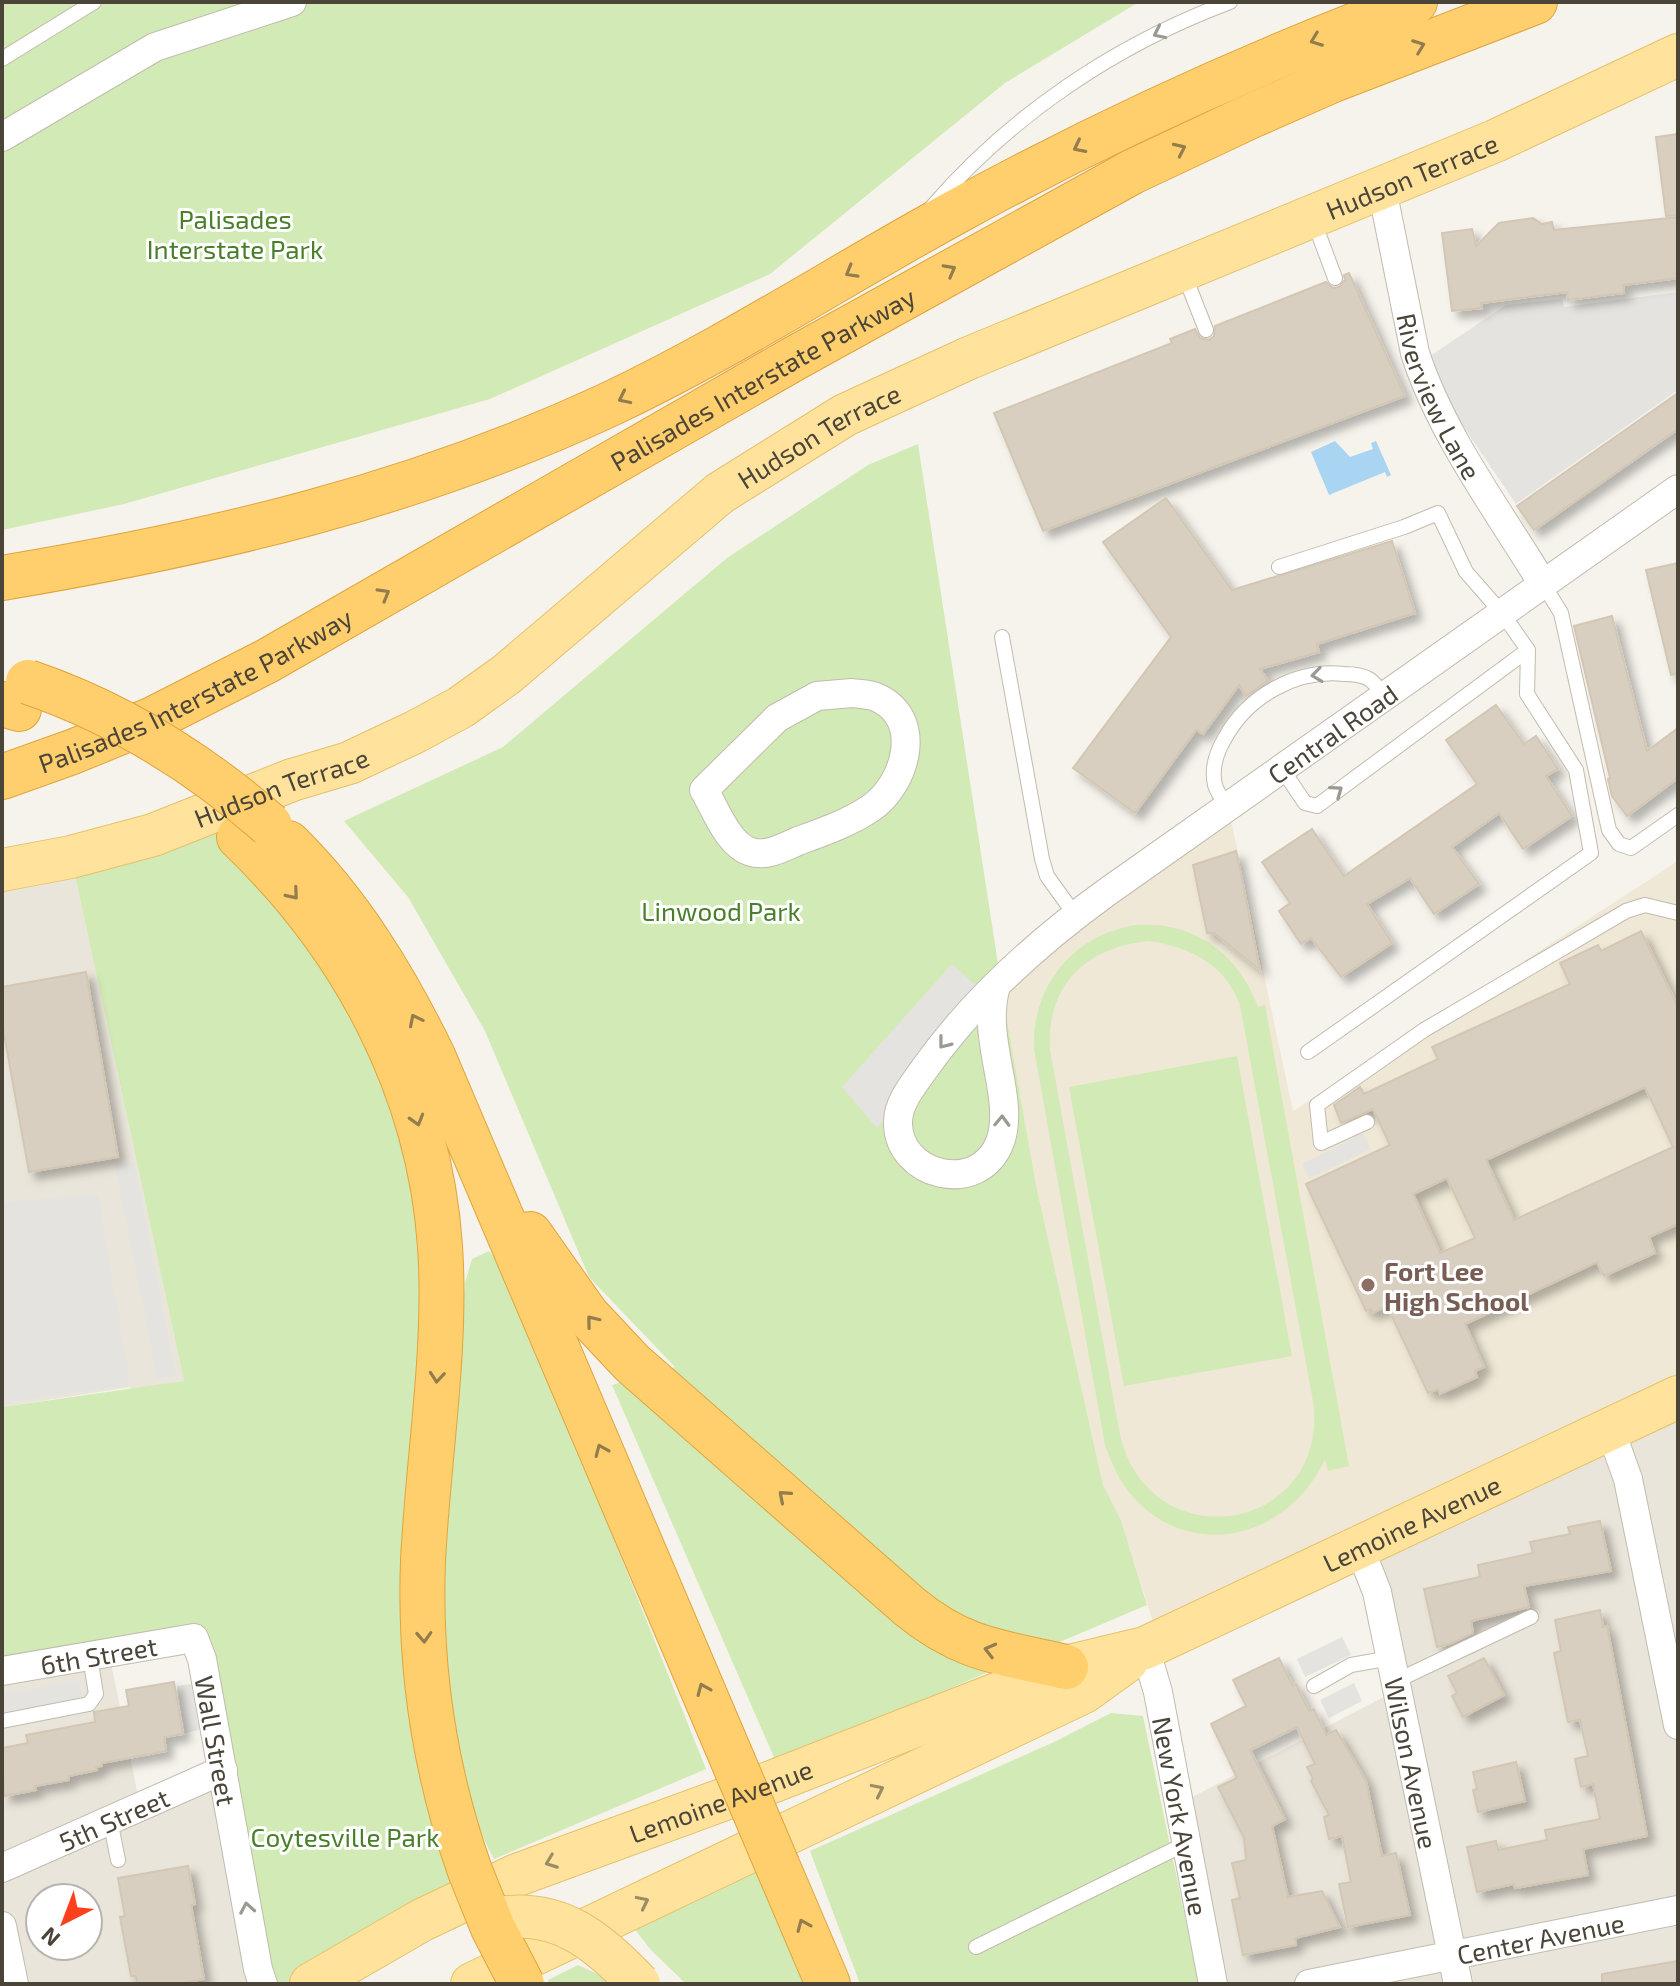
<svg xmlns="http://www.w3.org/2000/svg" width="1680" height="1986" viewBox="0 0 1680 1986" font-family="'Exo 2',sans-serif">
	<defs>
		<filter id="shadow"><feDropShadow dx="7" dy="7" stdDeviation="4" flood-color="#0004"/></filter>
	</defs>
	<rect width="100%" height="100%" fill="#f6f3ec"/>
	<path fill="#eae5da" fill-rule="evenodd" d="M71,857L184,1381L132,1390L131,1387L2,1407V870Z
		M1678,1397V1984H1213L1179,1804L1397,1690L1367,1563Z
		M109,1653L140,1806L223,1770L263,1984H2V1671ZM40,1898H88V1946H40Z"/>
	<path fill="#efe8d6" d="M1228,806L1293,1111L1678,861V1397L1159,1641L1121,1520L1103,1485L1036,1185L1004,1003L1005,977Z"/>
	<path fill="#d2eab5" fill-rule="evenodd" d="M2,2H1139L1005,83L770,274L490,399L124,504L2,530Z
		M918,444L1004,1003L1036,1185L1103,1485L1121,1520L1147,1605L776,1762L612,1385L675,1367L589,1277L485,1031L408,897L344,821L503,747L727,558L868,465Z
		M177,826L239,837L258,855L424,1147L423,1564L470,1871L311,1984H263L194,1638L2,1671V1407L184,1381L71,857Z
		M1137,925C1194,921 1239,954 1258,1007L1265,1005L1349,1466L1328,1471L1325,1459C1291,1535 1195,1564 1134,1498C1120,1483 1112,1464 1105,1445L1034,1049C1031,986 1075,933 1137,925ZM1149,941C1190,947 1225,964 1240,1005L1313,1401C1331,1531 1151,1564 1120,1435L1050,1050C1046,985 1086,947 1149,941Z
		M1237,1056L1292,1356L1124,1386L1069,1087Z
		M489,1251L506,1270L706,1769L494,1859C450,1778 437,1660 441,1569C442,1528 450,1488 453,1447C458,1392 461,1338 465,1283L472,1259Z
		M1111,1713L1143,1716L1199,1984H860L810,1851L1054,1742Z
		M757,1871L770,1906L810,1984H686L650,1949L634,1928Z
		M578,1965L602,1976L611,1984H550L548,1980Z"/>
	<path fill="#e5e3e0" d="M1678,292V390L1516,504L1453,411L1441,390L1430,356L1506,305L1562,299L1564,307Z
		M952,964L984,993L877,1128L842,1087Z
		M1363,1133L1371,1149L1309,1179L1302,1164Z
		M134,1162L176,1375L157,1379L115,1166Z
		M98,1195L130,1385L2,1403V1202Z
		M1342,1637L1351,1655L1305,1677L1297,1659Z
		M79,1680L83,1701L2,1716V1695Z
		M1354,1683L1362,1701L1329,1718L1320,1700Z
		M191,1684L199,1730L185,1733L177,1686Z"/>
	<path fill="#a9d4f2" d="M1335,441L1350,457L1373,449L1371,443L1376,441L1391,475L1387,477L1385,472L1329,495L1311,452Z"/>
	<path fill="#d8cfc1" stroke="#d3c7b4" stroke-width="2" fill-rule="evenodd" filter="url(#shadow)" d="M1678,134V215L1666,216L1656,137Z
		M1678,217V278L1623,285L1624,293L1568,300L1567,292L1481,303L1482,308L1452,311L1442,233L1472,229L1476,246L1499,223L1533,218L1542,224L1552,222L1554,230Z
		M1349,273L1405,396L1043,531L994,413L1172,343L1170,339L1195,329L1200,338L1209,340L1214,336L1215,326L1326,282L1333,288L1339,287L1345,280L1344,275Z
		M1678,393V429L1534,530L1517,506Z
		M1166,498L1232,590L1392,541L1415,613L1317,644L1319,652L1260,669L1268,681L1246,696L1239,685L1203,734L1196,730L1135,813L1073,768L1171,637L1103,542Z
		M1678,563V674L1671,675L1646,570Z
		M1612,616L1647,751L1678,728V778L1627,816L1612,796L1608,779L1610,778L1574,626Z
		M1496,705L1524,744L1536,736L1558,769L1546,776L1572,816L1523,849L1499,813L1452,847L1479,884L1434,914L1410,878L1367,904L1392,943L1341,977L1311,938L1301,944L1279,911L1290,903L1262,862L1312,829L1344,876L1477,784L1446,740Z
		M1236,851L1243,884L1260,970L1214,933H1207L1193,865Z
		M1641,931L1678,1007V1224L1649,1237L1655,1253L1604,1276L1597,1262L1465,1324L1484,1367L1475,1371L1477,1377L1440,1394L1438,1389L1428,1393L1387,1306L1373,1313L1371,1309L1366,1311L1306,1184L1390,1145L1373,1109L1341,1123L1334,1105L1360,1087L1364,1094L1438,1059L1432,1047L1570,984L1560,963L1598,945L1601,951ZM1645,1087L1673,1147L1514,1220L1486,1160ZM1447,1178L1475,1238L1440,1253L1413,1194Z
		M86,972L118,1157L29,1172L2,1023V987Z
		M1600,1521L1611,1571L1524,1586L1529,1607L1471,1621L1473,1633L1450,1644L1437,1647L1424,1589L1480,1577L1478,1565L1533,1553L1530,1542L1570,1534L1568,1527Z
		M1600,1610L1603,1627L1607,1626L1647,1836L1583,1849L1588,1875L1515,1888L1514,1884L1477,1892L1467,1847L1496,1841L1498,1850L1547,1840L1545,1830L1600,1819L1593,1784L1581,1787L1575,1759L1588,1756L1580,1720L1568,1722L1554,1653L1561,1651L1555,1620Z
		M1279,1658L1293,1686L1296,1684L1309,1711L1314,1709L1326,1735L1336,1730L1366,1781L1382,1856L1396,1853L1410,1915L1348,1927L1339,1884L1351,1882L1342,1836L1329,1839L1324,1817L1329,1815L1311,1781L1313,1779L1307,1767L1315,1764L1297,1727L1250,1750L1285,1819L1272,1826L1288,1897L1322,1891L1340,1927L1295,1938L1296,1945L1243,1955L1232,1900L1240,1898L1232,1863L1246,1860L1244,1838L1218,1787L1237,1778L1211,1724L1246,1706L1233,1680Z
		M1484,1658L1504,1695L1463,1717L1452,1696L1457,1693L1448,1676Z
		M174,1682L183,1734L164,1737L166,1751L102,1763V1766L96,1767L97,1770L69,1776V1780L35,1786L36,1790L4,1796L2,1748L28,1743L26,1735L95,1722L94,1712L129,1706L126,1690Z
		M1516,1762L1525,1801L1478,1812L1473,1790L1477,1789L1473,1772Z
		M188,1866L195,1904L191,1905L204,1979L177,1984H137L136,1976H131L120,1917L125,1916L118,1878Z
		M1678,1961V1984H1602V1974Z"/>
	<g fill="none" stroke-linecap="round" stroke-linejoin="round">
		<g stroke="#c2bbae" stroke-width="16">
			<path id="lane" d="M2,59L94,2
				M931,208C1011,115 1115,45 1230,2
				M1313,219L1335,278
				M1184,274L1206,330
				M1279,567L1404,527L1438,513L1466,572L1502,613L1528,650L1527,694L1576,770L1591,853L1308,1052
				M1543,584L1561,613L1609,830L1619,844L1631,848L1678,815
				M1002,637L1042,859L1047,876L1075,915
				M1282,769L1305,803L1317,806L1528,650
				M1228,806C1223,800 1217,793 1215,785C1211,768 1216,753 1225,738C1248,696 1296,669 1344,674C1352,674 1362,675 1369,679C1375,683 1381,691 1386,697
				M1367,1122L1321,1143L1317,1105L1424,1030L1626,911L1645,905L1678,913
				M1396,1681L1531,1617
				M1314,1686L1351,1665L1391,1658
				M2,1721L89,1704L96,1694L90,1657
				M110,1820L118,1860
				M976,1947L1187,1843"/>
		</g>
		<g stroke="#c2bbae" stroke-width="30">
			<g id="street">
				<path d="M2,137L155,47L292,2"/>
				<path id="s1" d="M1382,189L1415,353C1442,436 1498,510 1543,584"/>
				<path d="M852,693C859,694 869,694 876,697C925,718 906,784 871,808C849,823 823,832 798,841C784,847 767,857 751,852C728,845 716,810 704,790L777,718L817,696Z"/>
				<path id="s2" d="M996,986C980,1039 1016,1098 1000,1142C979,1197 897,1176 898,1122C898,1102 914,1084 925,1068C974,999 1038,942 1107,892L1678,489"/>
				<path d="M1610,1429L1628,1479L1678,1725"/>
				<path id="s3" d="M1359,1546L1377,1592L1458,1984"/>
				<path id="s4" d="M1145,1648L1158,1692L1213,1984"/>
				<path id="s5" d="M2,1671L194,1638L202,1659L258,1969L263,1984"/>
				<path id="s6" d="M2,1868L223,1770"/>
				<path d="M2,1926L14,1984"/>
				<path id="s7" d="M1309,1984L1678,1910"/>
			</g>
		</g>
		<g stroke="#e6c16a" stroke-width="44">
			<g id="primary">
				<path id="s8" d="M2,870L71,857L153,835L292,780L349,763L415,732L461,707L507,674L720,493L845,415L969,358L1495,141L1678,55"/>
				<path id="s9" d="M311,1984L422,1920L517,1875L774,1781L1066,1667L1145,1648L1678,1397"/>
				<path d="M472,1984L1084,1692L1127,1661"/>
			</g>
		</g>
		<g stroke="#e0a43c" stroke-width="46">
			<g id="highway">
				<path d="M2,578C216,542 410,497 608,405C727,349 837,277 952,214C1103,131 1254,62 1415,2"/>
				<path d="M2,704L19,709"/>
				<path id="s10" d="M2,777L72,752L153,719L267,661L795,358L1132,172L1251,116L1333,80L1535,2"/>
				<path d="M239,837C353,946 429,1088 440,1246C447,1351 428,1457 423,1561C419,1666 435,1772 470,1871"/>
				<path d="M288,843C350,904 395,978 433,1056L733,1761"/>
				<path d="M530,1234L587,1315L632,1363L910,1607C964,1651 1001,1652 1066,1667"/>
				<path d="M778,1867L828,1984"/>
			</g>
		</g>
		<use href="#lane" stroke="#fff" stroke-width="14"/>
		<use href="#street" stroke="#fff" stroke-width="28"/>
		<use href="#primary" stroke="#ffe39c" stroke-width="42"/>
		<use href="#highway" stroke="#ffcf6e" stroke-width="44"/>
		<g stroke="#e6c16a" stroke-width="44" stroke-linecap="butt">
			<path id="primary-bridge" d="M500,1918C561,1909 600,1943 639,1984"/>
		</g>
		<g stroke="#e0a43c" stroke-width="46" stroke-linecap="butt">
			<path id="highway-bridge" d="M28,682C119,713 198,762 270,825
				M733,1761L778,1867
				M470,1871L493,1928L522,1984"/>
		</g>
		<use href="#primary-bridge" stroke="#ffe39c" stroke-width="42"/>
		<use href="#highway-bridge" stroke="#ffcf6e" stroke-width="44"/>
	</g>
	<defs><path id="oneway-chevron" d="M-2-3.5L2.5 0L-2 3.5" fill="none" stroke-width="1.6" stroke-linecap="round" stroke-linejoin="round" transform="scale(2)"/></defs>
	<g stroke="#9c9892">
		<use href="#oneway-chevron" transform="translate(1159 33) rotate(154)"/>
		<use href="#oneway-chevron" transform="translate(1317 675) rotate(172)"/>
		<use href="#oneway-chevron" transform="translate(1337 791) rotate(-36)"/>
		<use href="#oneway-chevron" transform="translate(944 1043) rotate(128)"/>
		<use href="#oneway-chevron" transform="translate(1002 1121) rotate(-88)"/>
		<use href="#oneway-chevron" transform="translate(247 1908) rotate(-100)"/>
	</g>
	<g stroke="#937c4e">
		<use href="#oneway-chevron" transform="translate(1316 40) rotate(159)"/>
		<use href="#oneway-chevron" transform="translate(1419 46) rotate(-21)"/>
		<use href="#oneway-chevron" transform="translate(1079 147) rotate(153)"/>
		<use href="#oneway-chevron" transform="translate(1180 149) rotate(-25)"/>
		<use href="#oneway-chevron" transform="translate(950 270) rotate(-29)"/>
		<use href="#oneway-chevron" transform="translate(851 272) rotate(150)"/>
		<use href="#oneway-chevron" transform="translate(624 398) rotate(154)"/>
		<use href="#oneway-chevron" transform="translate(384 594) rotate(-30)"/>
		<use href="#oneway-chevron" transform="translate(293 894) rotate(50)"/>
		<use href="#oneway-chevron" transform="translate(415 1020) rotate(-117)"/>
		<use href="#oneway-chevron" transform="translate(417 1120) rotate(74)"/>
		<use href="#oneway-chevron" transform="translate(592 1321) rotate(-129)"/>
		<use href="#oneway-chevron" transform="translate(437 1377) rotate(95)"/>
		<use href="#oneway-chevron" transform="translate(601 1450) rotate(-113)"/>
		<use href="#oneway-chevron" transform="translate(784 1496) rotate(-139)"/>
		<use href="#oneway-chevron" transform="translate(424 1637) rotate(87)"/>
		<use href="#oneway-chevron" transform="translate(990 1650) rotate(-166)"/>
		<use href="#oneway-chevron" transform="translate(703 1689) rotate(-113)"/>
		<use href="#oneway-chevron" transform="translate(803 1925) rotate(-113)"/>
	</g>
	<g stroke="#9c8c66">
		<use href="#oneway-chevron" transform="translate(878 1790) rotate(-26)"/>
		<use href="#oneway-chevron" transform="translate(551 1862) rotate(159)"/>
		<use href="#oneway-chevron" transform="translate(643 1902) rotate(-26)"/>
	</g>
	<circle fill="#8d6e63" stroke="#fff" stroke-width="3" cx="1368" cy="1285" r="8"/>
	<g text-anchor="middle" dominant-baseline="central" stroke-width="6" stroke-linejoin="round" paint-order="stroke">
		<g font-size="26" fill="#4b4439" stroke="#fff">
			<text stroke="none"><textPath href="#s8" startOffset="1588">Hudson Terrace</textPath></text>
			<text stroke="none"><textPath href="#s10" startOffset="860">Palisades Interstate Parkway</textPath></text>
			<text stroke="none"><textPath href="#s1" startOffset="216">Riverview Lane</textPath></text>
			<text stroke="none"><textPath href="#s8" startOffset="940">Hudson Terrace</textPath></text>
			<text stroke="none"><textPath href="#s10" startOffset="212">Palisades Interstate Parkway</textPath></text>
			<text stroke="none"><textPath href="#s2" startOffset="894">Central Road</textPath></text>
			<text stroke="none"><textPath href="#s8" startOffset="292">Hudson Terrace</textPath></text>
			<text stroke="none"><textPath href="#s9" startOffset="1196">Lemoine Avenue</textPath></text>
			<text stroke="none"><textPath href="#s5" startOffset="98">6th Street</textPath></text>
			<text stroke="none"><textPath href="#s5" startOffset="300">Wall Street</textPath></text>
			<text stroke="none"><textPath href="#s3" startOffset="224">Wilson Avenue</textPath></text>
			<text stroke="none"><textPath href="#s9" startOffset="450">Lemoine Avenue</textPath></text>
			<text stroke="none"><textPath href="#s4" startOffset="172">New York Avenue</textPath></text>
			<text stroke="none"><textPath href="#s6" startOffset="122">5th Street</textPath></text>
			<text stroke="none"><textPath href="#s7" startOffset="236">Center Avenue</textPath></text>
		</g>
		<g font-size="26" fill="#4a7f2a" stroke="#fff">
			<text x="235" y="218">Palisades<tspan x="235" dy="30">Interstate Park</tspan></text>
			<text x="721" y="910">Linwood Park</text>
			<text x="345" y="1836">Coytesville Park</text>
		</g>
		<g font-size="26" font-weight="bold" fill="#785e54" stroke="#fff" text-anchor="start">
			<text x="1384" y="1270">Fort Lee<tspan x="1384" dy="30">High School</tspan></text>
		</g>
	</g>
	<rect width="1680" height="1986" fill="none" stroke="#4b4439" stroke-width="8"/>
	<g transform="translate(64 1922) rotate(222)"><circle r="38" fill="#ffffff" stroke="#b7b4b0" stroke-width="2"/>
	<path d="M0-6L14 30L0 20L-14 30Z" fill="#fc3f1d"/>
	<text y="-12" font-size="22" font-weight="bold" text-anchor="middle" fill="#4b4439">N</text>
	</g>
</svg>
